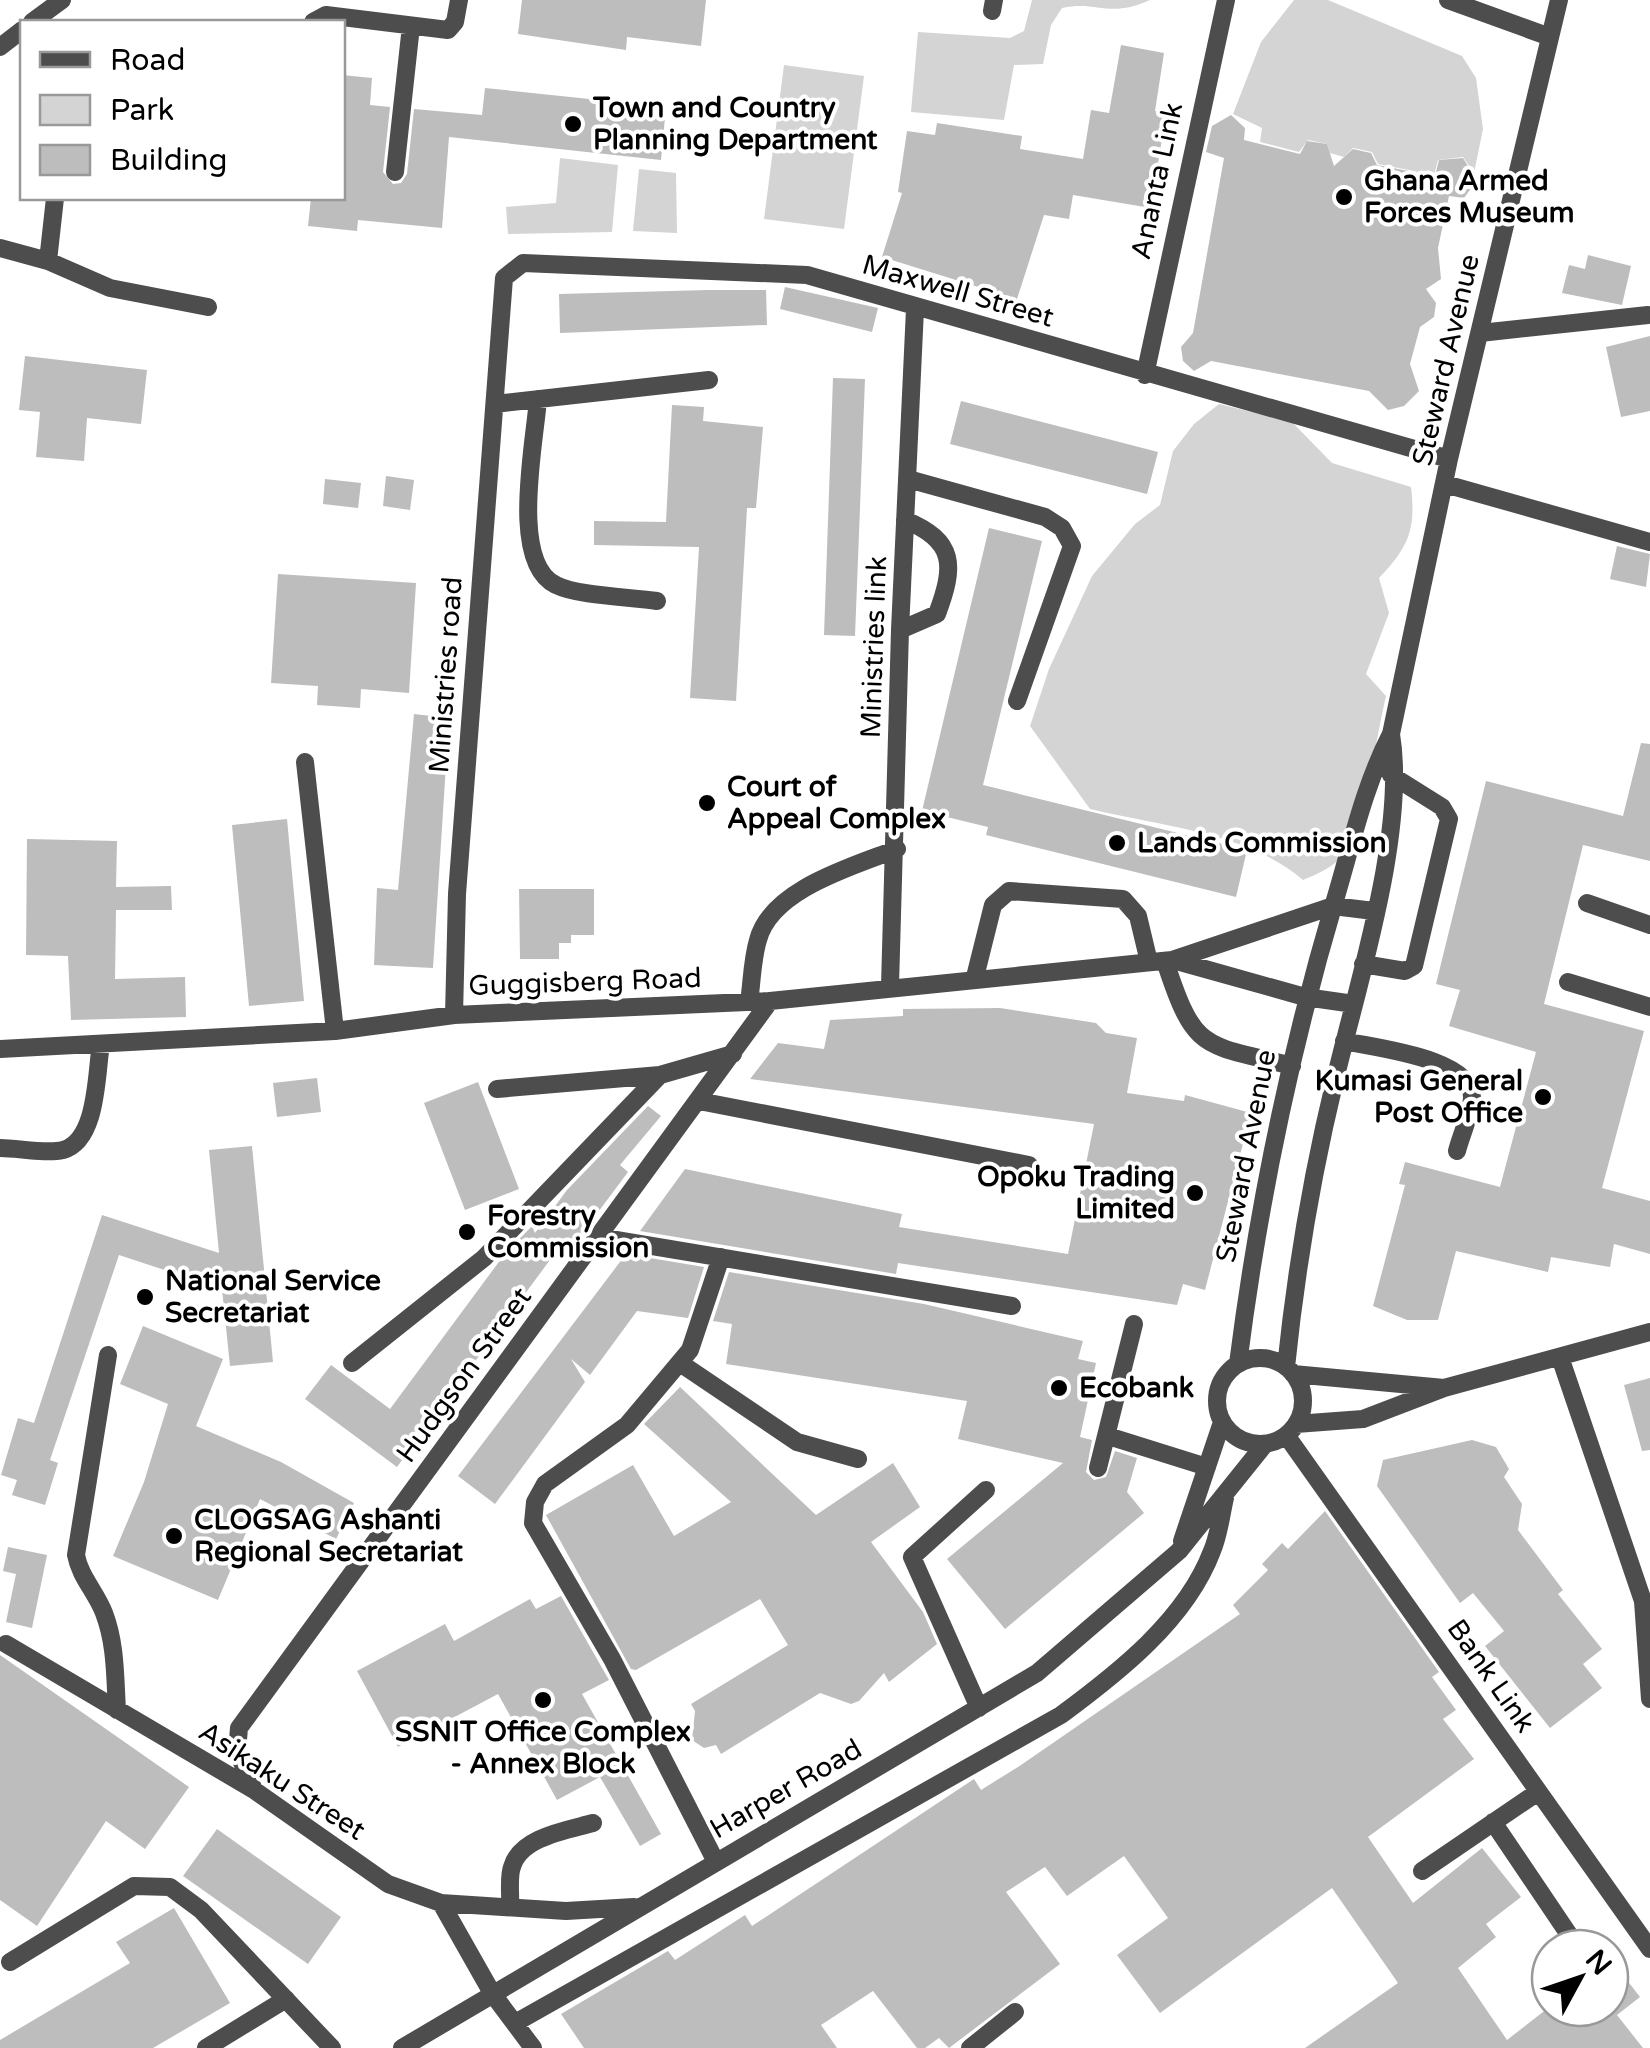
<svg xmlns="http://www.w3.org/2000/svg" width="1650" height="2048" viewBox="0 0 1650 2048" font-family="'Varela Round',sans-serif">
	<rect width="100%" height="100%" fill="#fff"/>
	<path fill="#d4d4d4" d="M1032,0H1150C1109,19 1097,0 1062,8L1051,25L1043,64L1014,65L1004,120L911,112L918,32L1010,38L1024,31Z
		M1294,0H1328L1462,56L1476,78L1483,129L1474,173L1463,157L1438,160L1434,175L1378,164L1372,152L1353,148L1344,157L1330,153L1327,144L1308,140L1299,152L1260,142L1262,128L1233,114L1261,42Z
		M784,65L864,76L844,229L764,219Z
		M560,158L618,165L612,232L508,234L506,207L556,203Z
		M639,169L676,173L677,233L633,231Z
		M1219,404L1292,422L1332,463L1411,487C1416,529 1409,547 1379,578L1389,613L1366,674L1386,696C1375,742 1368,808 1347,849C1339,865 1318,874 1303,880C1248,832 1159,826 1090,809L1030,726L1049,669L1092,576L1135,524L1160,505L1173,451L1194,424Z"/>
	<path fill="#bdbdbd" d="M522,0H706L701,46L627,37L626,50L518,34Z
		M1121,45L1164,53L1155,111L1166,113L1151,208L1073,195L1069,219L1044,215L1017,299L882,257L902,193L898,192L907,131L935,135L937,123L1022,136L1020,149L1083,159L1091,110L1109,113Z
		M342,75L372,78L370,105L390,107L383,172L393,184L401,183L407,174L414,109L482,115L485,88L666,107L661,160L449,137L442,228L358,220L357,231L308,226L311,198H342Z
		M1231,115L1245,128L1244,140L1300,154L1307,141L1327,144L1334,166L1353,149L1371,153L1377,165L1435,176L1439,160L1463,158L1477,180L1464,198L1449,196L1438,248L1441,279L1426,289L1436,303L1434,317L1420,327L1410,364L1419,391L1404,406L1388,410L1369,391L1211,361L1194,371L1183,361L1181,347L1193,333L1224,158L1206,152L1212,126Z
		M1588,255L1631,266L1622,305L1562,293L1569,265L1585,269Z
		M785,287L878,308L872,332L780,309Z
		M708,290H766L767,325L560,333L559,294Z
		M1650,336V411L1621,417L1606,347Z
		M25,356L147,370L141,424L87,418L84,461L36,457L40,412L19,410Z
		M833,378L865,379L855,636L824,635Z
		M961,401L1158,452L1147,494L950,444Z
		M672,405L704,407L703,421L763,427L756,508H747L736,701L690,698L699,547L594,545V521L666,522Z
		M386,476L414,480L410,510L383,506Z
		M325,479L361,483L358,508L323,504Z
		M989,528L1042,541L983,785L1247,850L1236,897L986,835L988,827L922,811Z
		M1617,546L1650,554L1646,587L1610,579Z
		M278,574L416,583L409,693L361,689L360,708L317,705L318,686L271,683Z
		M414,714L449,718L433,968L374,965L377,888L398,890Z
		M1641,743L1650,744V861L1583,845L1544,1004L1644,1031L1602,1188L1650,1201V1254L1614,1244L1610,1267L1551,1257L1548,1272L1456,1251L1438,1320H1407L1373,1306L1405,1185L1399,1184L1405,1162L1500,1187L1536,1052L1449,1026L1460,990L1436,984L1486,781L1623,816Z
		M287,819L304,1001L249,1006L232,825Z
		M27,839L117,841L116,887L171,886L172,910H116L115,979L185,977L186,1017L71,1020L68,956L26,955Z
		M519,889H594V935H571V943H559V959H520Z
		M1000,1008L1096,1023L1106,1033L1137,1038L1127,1093L1184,1101L1185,1095L1251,1113L1205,1290L1183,1284L1177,1305L898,1263L896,1274L640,1231L685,1169L902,1214L899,1227L1068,1254L1094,1124L750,1079L778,1043L824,1049L830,1020L903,1016V1009Z
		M317,1078L321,1112L277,1117L273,1083Z
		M478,1082L519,1189L465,1210L424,1103Z
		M648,1106L661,1116L620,1165L628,1172L569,1251L561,1245L397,1467L305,1399L331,1365L390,1409L504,1255L532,1226L535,1233L567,1190Z
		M252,1146L273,1362L230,1366L222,1289L119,1255L50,1460L58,1463L45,1505L12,1495L17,1480L1,1475L18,1418L34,1423L102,1215L219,1253L209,1150Z
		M626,1254L704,1267L688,1318L637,1311L590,1375L571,1359L585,1382L495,1504L458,1476Z
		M729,1272L924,1304L1083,1341L1078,1359L1096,1363L1080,1437L1092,1440L1086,1472L1094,1480L1106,1477L1115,1451L1137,1458L1127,1492L1144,1513L1005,1629L947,1559L1063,1463L958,1439L967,1401L726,1364L732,1324L713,1321Z
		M143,1326L223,1359L196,1426L281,1462L354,1503L336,1539L260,1499L218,1600L113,1556L144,1482L168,1404L120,1384Z
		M1650,1378V1450L1642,1451L1624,1385Z
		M680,1387L816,1515L893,1463L920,1507L871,1542L923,1612L937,1644L889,1682L884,1673L859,1701L851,1704L820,1693L721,1754L716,1745L704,1748L692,1740L695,1711L691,1704L788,1645L760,1599L636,1670L631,1669L546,1515L633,1465L674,1536L731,1502L644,1424Z
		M1472,1440L1496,1447L1509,1469L1504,1477L1522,1504L1518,1530L1563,1590L1558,1594L1602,1649L1583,1664L1602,1688L1550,1728L1485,1646L1504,1631L1473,1593L1460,1603L1377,1486L1383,1460Z
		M1325,1511L1439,1672L1432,1677L1456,1710L1443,1719L1474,1759L1368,1837L1413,1903L1482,1848L1521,1897L1486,1924L1496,1937L1458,1968L1507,2040L1548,2008H1610V1958L1640,1997L1617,2015L1643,2048H1305L1398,1983L1332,1888L1160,2013L1117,1955L1168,1918L1124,1856L1067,1896L1045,1867L1006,1892L1060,1964L949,2048L939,2038L925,2048H917L873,1991L821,2025L837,2048H584L561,2014L668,1951L675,1960L745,1915L752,1926L974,1779L981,1790L1021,1765L1240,1614L1233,1605L1268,1570L1262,1564L1282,1543L1288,1549Z
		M8,1547L47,1555L32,1628L6,1622L16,1574L3,1571Z
		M561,1596L609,1680L582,1694L661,1834L640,1846L600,1777L557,1800L498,1694L398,1747L357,1671L445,1624L454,1641L530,1599L536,1609Z
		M0,1655L189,1787L145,1849L106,1821L37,1926L0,1900Z
		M217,1829L341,1917L308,1964L183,1876Z
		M174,1908L230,2003L153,2048H0V2040L130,1963L116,1942Z"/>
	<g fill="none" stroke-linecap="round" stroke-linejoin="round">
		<path stroke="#4d4d4d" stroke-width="18" d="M1448,0L1550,37
			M992,11L994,0
			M32,22L62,0
			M313,22L326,15L448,30L455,22L459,0
			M0,47L22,30
			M395,172L411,26
			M0,248L48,261L110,288L208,307
			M48,261L55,198
			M1480,333L1648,315
			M1145,375L1226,0
			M538,399C535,442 509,563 556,585C578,596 631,597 657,601
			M495,404L709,380
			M908,479L1045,517L1062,528L1072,546L1017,701
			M1445,484L1650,542
			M900,630L937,614C955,566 956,541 905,520
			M305,762L335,1031
			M1587,903L1650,925
			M1173,960L1305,997L1354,1004
			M1165,961C1195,1053 1202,1043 1292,1066
			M1363,964L1405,971L1414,966L1449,819L1442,807L1391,775
			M975,977L993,905L1009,891L1123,899L1138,916L1149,962
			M1568,982L1650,1007
			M890,986L900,630L915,309
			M749,1002C752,982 752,960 758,940C771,889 854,866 897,849
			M454,1015L457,894L504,278L523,263L807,275L1449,459
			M1344,1041C1375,1048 1473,1058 1472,1098C1471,1114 1461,1135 1457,1151
			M0,1049L335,1031L454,1015L770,1001L1172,960L1333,906L1374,911
			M497,1089L660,1075
			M699,1101L1029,1165
			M0,1148C18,1148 46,1154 63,1150C98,1140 96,1073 101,1044
			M598,1237L1012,1306
			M108,1355L76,1555C80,1577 96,1592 104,1613C116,1644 115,1678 117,1710
			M1560,1357L1643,1601L1650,1699
			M1217 1401a43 43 0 1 1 86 0a43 43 0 1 1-86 0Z
			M352,1363L484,1258L660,1075L733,1054
			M680,1363L797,1442L858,1459
			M1238,1364C1258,1206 1290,1052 1335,900C1352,843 1364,786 1391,734L1449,459L1559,0
			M1286,1367C1296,1270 1312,1175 1335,1080C1358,982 1407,831 1391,734
			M1293,1374L1444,1388
			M1296,1424L1363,1419L1444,1388L1650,1332
			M1286,1435L1650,1949
			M1108,1436L1207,1467
			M1098,1468L1134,1324
			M1182,1541L1222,1422
			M6,1644L254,1790L388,1884L441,1903L492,1993L533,2048
			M979,1708L912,1557L986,1490
			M254,1790L237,1751L239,1728L770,1001
			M1493,1822L1578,1948
			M716,1862L612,1659L533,1523L535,1502L545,1484L627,1425L690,1350L721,1257
			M1422,1871L1538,1792
			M441,1903L566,1911L634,1907
			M510,1907C511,1895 508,1878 512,1867C520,1837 568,1830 593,1823
			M10,1962L134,1886L170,1887L201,1910L332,2048
			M515,2023L1061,1715C1118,1673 1186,1620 1212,1551C1219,1535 1221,1515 1225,1498
			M206,2048L286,1999
			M402,2048L1037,1673L1179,1551L1265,1444
			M970,2048L1015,2012"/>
	</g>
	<g fill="#000" stroke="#fff" stroke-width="4">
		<circle cx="573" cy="124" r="10"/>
		<circle cx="1344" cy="197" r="10"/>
		<circle cx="707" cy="803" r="10"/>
		<circle cx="1117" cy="843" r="10"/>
		<circle cx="1543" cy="1097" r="10"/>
		<circle cx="1195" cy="1193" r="10"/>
		<circle cx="467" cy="1232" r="10"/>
		<circle cx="145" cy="1297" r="10"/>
		<circle cx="1059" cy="1388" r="10"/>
		<circle cx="174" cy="1536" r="10"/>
		<circle cx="543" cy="1700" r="10"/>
	</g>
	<g text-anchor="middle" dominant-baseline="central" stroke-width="8" stroke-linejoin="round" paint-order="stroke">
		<g font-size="28" font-weight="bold" fill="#000" stroke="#fff" text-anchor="start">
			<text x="593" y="108">Town and Country<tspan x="593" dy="32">Planning Department</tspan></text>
			<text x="1364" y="181">Ghana Armed<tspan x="1364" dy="32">Forces Museum</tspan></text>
			<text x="727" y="787">Court of<tspan x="727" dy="32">Appeal Complex</tspan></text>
			<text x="1137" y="843">Lands Commission</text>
			<text x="1523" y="1081" text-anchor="end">Kumasi General<tspan x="1523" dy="32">Post Office</tspan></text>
			<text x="1175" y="1177" text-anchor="end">Opoku Trading<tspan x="1175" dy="32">Limited</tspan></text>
			<text x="487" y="1216">Forestry<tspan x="487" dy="32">Commission</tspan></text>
			<text x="165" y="1281">National Service<tspan x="165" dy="32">Secretariat</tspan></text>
			<text x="1079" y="1388">Ecobank</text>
			<text x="194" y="1520">CLOGSAG Ashanti<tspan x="194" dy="32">Regional Secretariat</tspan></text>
			<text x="543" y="1732" text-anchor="middle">SSNIT Office Complex<tspan x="543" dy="32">- Annex Block</tspan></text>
		</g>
		<g font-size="28" fill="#000" stroke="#fff">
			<text transform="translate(1157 181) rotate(-78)">Ananta Link</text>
			<text transform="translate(958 291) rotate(16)">Maxwell Street</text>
			<text transform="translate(1446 360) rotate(-77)">Steward Avenue</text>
			<text transform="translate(874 647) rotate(-88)">Ministries link</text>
			<text transform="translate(446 675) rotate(-86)">Ministries road</text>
			<text transform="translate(585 982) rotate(-2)">Guggisberg Road</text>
			<text transform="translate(1246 1156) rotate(-79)">Steward Avenue</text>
			<text transform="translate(464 1375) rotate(-54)">Hudgson Street</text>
			<text transform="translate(1491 1676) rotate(55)">Bank Link</text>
			<text transform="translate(282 1781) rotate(33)">Asikaku Street</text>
			<text transform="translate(786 1789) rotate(-30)">Harper Road</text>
		</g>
	</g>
	<rect x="20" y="20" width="325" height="180" fill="#ffffff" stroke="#999999" stroke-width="2.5"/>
	<rect x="40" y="52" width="50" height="15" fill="#4d4d4d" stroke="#999999" stroke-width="2.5"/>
	<text x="110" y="70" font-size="30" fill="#000000">Road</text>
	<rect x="40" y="95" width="50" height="30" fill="#d4d4d4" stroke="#999999" stroke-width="2.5"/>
	<text x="110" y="120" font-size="30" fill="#000000">Park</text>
	<rect x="40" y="145" width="50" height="30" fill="#bdbdbd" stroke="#999999" stroke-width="2.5"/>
	<text x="110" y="170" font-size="30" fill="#000000">Building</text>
	<g transform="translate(1580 1978) rotate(50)"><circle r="48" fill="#ffffff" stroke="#999999" stroke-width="2.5"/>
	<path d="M0-8L18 38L0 25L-18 38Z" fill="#000000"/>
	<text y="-15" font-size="28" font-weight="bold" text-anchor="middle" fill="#000000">N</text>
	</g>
</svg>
